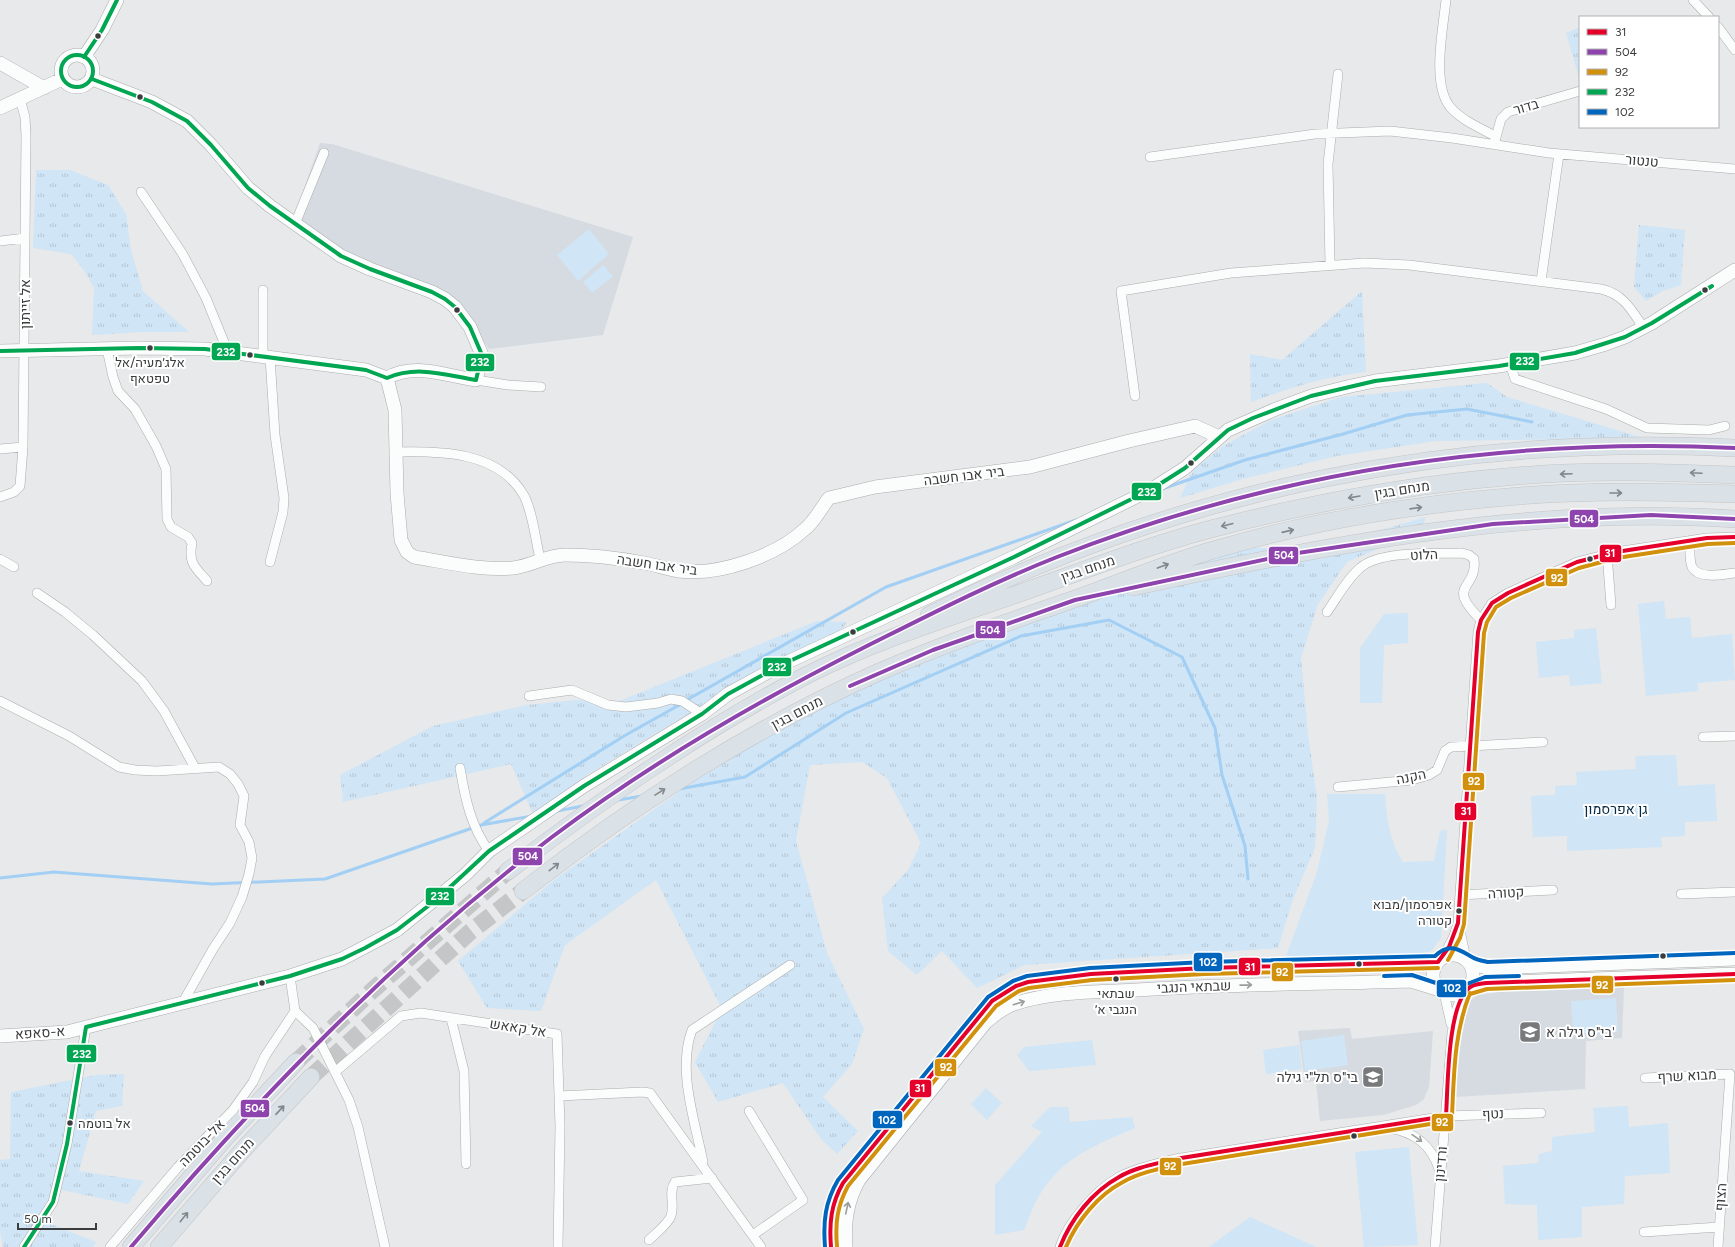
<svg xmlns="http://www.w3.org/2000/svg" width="1735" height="1247" viewBox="0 0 1735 1247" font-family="Figtree,Heebo,sans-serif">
	<defs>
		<pattern id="grass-tufts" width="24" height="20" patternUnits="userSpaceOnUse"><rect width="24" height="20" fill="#d0e5f5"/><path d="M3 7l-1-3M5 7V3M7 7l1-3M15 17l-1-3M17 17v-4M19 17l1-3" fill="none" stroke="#b4c5d3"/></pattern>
	</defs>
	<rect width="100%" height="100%" fill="#e7e9eb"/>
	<path fill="#d5dbe0" d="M320,143L332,144L633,237L603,335L489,349L457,300L340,249L294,217Z
		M1624,987L1622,1038L1586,1041L1585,1089L1455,1097L1459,1012L1468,1002L1478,995L1512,990Z
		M1350,1028L1352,1039L1433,1031L1429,1087L1424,1099L1416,1105L1383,1115L1320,1121L1316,1081L1305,1082L1298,1031Z"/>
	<path fill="url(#grass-tufts)" d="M1580,27V81L1566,33Z
		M36,170H70L108,185L126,214L131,250L143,291L189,332H143L92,335L94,288L84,270L71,254L33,248Z
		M1639,225L1685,230L1681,285L1663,291L1646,301L1634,287Z
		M1362,291L1366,372C1326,376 1289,388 1251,402L1250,354L1282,360Z
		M1487,383L1507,397L1643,438L1436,441L1337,456L1246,478L1180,498L1193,470L1223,446L1271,420L1341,397Z
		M1425,517L1422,541L1389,544L1347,562L1318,604L1301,658L1308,734L1317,798L1315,848L1293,899L1278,948L1025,965L977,988L942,951L917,975L888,951L882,898L908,870L921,843L887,778L862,762L810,765L796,841L827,953L864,1029L852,1064L823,1097L858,1131L837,1154L821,1139L783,1083L718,1102L695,1062L722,1009L656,880L565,945L541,1011L487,1008L458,961L554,880L700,777L815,708L945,651L1213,548H1305L1396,526Z
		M817,621L847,622L841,631L736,685L587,775L533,814L511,764L343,802L340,775L433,726L527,705L575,700L617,702Z
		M124,1074L122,1106L96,1111L79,1171L144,1181L128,1204L52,1188L46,1222L96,1242L93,1247H3L0,1230V1160L10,1159L11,1092L97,1075Z"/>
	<path fill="#d0e5f5" d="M589,229L609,254L578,281L557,255Z
		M603,265L613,276L592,293L583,282Z
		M1664,601L1666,619L1690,617L1692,638L1732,634L1735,680L1698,683V691L1646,696L1638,604Z
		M1408,613V643L1384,645L1382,703H1360V648L1384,614Z
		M1596,628L1602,683L1570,686L1569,675L1539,678L1536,642L1574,638V630Z
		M1676,755L1678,786L1715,784L1717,821L1685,822V836L1661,837L1662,847L1567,851V836L1533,837L1531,796L1555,795V786L1577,785L1576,772L1636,769L1635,756Z
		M1327,794H1385C1387,820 1389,839 1403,862L1434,861L1440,831L1447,830L1441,938L1432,950L1422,955L1286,956L1317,872L1329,820Z
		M1616,998L1618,1032L1573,1034L1571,1001Z
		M1344,1035L1348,1065L1305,1071L1301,1041Z
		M1092,1040L1096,1065L1029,1071L1017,1055L1024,1047Z
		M1299,1045L1302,1069L1266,1074L1263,1050Z
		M986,1088L1002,1103L987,1120L971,1104Z
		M1628,1106L1629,1127L1668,1123L1670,1173L1625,1176L1624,1204L1582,1207V1237L1538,1240L1537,1205L1505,1204L1503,1166L1538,1163L1539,1154L1552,1151V1137L1595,1132L1593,1108Z
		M1050,1107H1068L1070,1122L1132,1117L1135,1128C1100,1143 1067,1155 1044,1188C1035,1200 1030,1216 1024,1230L995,1235V1185L1042,1132L1031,1126Z
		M1409,1147L1418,1245L1364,1247L1355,1152Z
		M1250,1217L1316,1247H1209Z"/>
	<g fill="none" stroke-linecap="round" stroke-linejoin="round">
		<path stroke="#a2cff3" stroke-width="3" d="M1162,489L1245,460L1343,434L1407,415L1467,409L1532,422
			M685,701L886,587L1076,520
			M679,789L745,777L846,713L1021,636L1109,620L1182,657L1215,728L1222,775L1245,846L1248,879
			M618,800L642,796
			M557,811L583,806
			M484,823L624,736L681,704
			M0,878L54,872L212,884L325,879L481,825L532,816"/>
		<path stroke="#c5c6c8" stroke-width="17" stroke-dasharray="17 8" stroke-linecap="butt" d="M296,1062L374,989L508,871
			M311,1077L470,932L523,891"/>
		<g stroke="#abacad" stroke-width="10">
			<path id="street" d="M1446,0C1443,29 1431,86 1451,108C1463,121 1480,128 1495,136
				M1693,0L1709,17
				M1718,27L1735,50
				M1495,141L1501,119L1508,112L1580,91
				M1150,157L1315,134L1390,131L1452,138L1549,153L1735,169
				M141,192L182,253L206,298L228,352
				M295,224L324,153
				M0,241L25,238
				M1330,264L1328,164L1338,74
				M1541,281L1559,154
				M263,290V356
				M107,349L113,377L118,391L135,409L156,446L166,469L167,519L171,527L188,537L192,543C188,563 195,567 207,581
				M1510,364L1515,379L1606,409L1647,428L1709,430L1725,426
				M476,380L508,385L541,387
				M1135,396L1121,291L1231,273L1364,263L1409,265L1601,289C1623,294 1631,309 1643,327
				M0,449L23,447
				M396,452C440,451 497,451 523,494C532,508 536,542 540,559
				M0,497L14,492L20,486L23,447L26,136L25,117L20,99
				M1690,541C1690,548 1689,560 1692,567C1699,580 1724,574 1735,573
				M1607,554L1611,605
				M0,559L14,567
				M270,562L283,512L284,498L275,435L270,357
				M37,593L65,612L93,635L142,681L164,711L195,768
				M1327,612C1337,598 1346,580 1360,568C1380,550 1435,554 1462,553L1469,555L1474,559C1478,591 1444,583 1481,620
				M529,696L572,690L608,705L626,707L658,703L671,699L682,701L702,714
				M0,701L69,736L119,767L135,770L157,771L219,767L230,774L238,784L244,796L240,825L249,842L252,858L249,874L242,897L230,923L213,949L183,1002
				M1703,737L1735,736
				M460,768C465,798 471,827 489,851
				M1338,787L1412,780L1429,775L1437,770L1445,751L1451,747L1543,742
				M1681,894L1735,892
				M1460,895L1553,890
				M1459,926L1466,959
				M1443,957L1454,936L1458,923L1478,632L1481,620L1492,603L1508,593L1577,562L1616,552L1707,538L1735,537
				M290,976L295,1011L313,1028L349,1100L358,1127L385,1247
				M1444,993L1451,1024
				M451,1018L464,1071L466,1164
				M335,1072L401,1016L421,1013L557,1034L560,1126L558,1247
				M1645,1078L1730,1074L1718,1247
				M559,1096L642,1092L650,1093L761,1247
				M749,1111L803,1200L753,1235
				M1389,1128C1415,1132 1431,1145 1439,1169
				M703,1162C695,1121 677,1070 692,1030L790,965
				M1644,1232L1719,1227
				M649,1240C655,1234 668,1224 671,1216C675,1204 668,1192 675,1182L712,1178
				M24,1247L53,1202L67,1144L86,1027
				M110,1247L178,1167L233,1110L253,1082L265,1056L295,1011
				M1060,1247C1068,1222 1096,1190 1119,1177C1136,1168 1156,1164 1175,1159L1446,1116L1541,1113
				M1435,1247L1452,1033L1457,1008L1464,991"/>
		</g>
		<g stroke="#abacad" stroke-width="14">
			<path id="secondary" d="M61 71a16 16 0 1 1 32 0a16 16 0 1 1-32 0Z
				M84,57L102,30L117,0
				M0,63L44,88
				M92,79L152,102L187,121L211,145L248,188L270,206L341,256L370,269L432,292L445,299L455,307L470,327L482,355L476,380C446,376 415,362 387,378
				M0,108L62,79
				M0,351L139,348L205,349L366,370L387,378
				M387,378L395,410L397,493L401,540L407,552L414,557C446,562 480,571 513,568C531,566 547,555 565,555C591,555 618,558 644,563C655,565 667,569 679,571C719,576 776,556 805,529C815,521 821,508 829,498L875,487L1030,467L1129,441L1195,426L1219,437
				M1433 975a20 20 0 1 1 40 0a20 20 0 1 1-40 0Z
				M1470,963L1487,968L1735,959
				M1468,988L1486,983L1735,974
				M0,1036L67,1032L290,976L342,959L397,930L465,875L489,851L584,786L702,714L728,694L779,666L1014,557L1152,489L1185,468L1228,430L1276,409L1311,396L1351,386L1375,381L1499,366L1575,353L1606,344L1625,337L1652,323L1735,270
				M831,1247C828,1220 829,1206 843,1183L992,1001L1016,986L1028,982L1091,974L1205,968L1438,962
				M846,1247C844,1222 847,1202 859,1180L986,1022C995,1015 1002,1008 1014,1004C1051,991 1098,992 1137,990C1228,984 1320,984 1411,981L1440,990"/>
		</g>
		<g stroke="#c4c5c6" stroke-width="18">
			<path id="highway" d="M1133,587C1330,544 1533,505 1735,519
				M929,615C1180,490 1455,433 1735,448
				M508,871C603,799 701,730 807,675C876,640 950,617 1023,592C1085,570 1147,546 1211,529C1311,503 1413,484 1517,476C1589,470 1663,472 1735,475
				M523,891C633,805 751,729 879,672C941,645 1005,623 1069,601C1118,584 1166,563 1217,549C1315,520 1417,504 1519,496C1591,490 1663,492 1735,494
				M131,1247L226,1137L296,1062
				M159,1247L242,1151L311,1077"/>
		</g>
		<use href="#street" stroke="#fbfcfc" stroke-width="9"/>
		<use href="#secondary" stroke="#fbfcfc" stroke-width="13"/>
		<use href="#highway" stroke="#dae2e8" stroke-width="17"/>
		<g stroke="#fff" stroke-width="7">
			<path id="bus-1" d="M1438,962L1449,947L1458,923L1478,632L1481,620L1492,603L1508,593L1577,562L1616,552L1707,538L1735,537
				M1446,1116C1448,1088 1447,1006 1469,988C1473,984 1480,984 1486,983L1735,974
				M831,1247C829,1223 831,1204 843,1183L992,1001L1016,986L1028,982L1091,974L1205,968L1438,962
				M1060,1247C1071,1219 1092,1192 1119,1177C1136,1167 1156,1164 1175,1159L1446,1116"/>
		</g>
		<g stroke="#fff" stroke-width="7">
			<path id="bus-2" d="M850,686L933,650L1075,600L1291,554L1493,524L1651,515L1735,519
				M131,1247C258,1098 395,956 552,837C649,764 754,703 863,648C927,616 991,583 1057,557C1275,472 1503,437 1735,448"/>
		</g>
		<g stroke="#fff" stroke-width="7">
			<path id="bus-3" d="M1448,960L1460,938L1464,924L1484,633L1487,622L1496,607L1511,598L1579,568L1617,558L1708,544L1735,543
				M1470,994L1487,989L1735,980
				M837,1246C835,1224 837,1206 848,1186L996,1006L1019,991L1029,988L1092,980L1205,974L1438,968
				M1066,1247C1077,1221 1098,1195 1123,1182C1139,1173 1158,1169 1176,1165L1449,1121L1452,1116C1454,1074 1454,1033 1470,993"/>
		</g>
		<g stroke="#fff" stroke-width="7">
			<path id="bus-4" d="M61 71a16 16 0 1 1 32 0a16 16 0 1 1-32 0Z
				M84,57L102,30L117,0
				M0,351L139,348L205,349L366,370L387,378C417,365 445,375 476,380L482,355L470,327L455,307L445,299L432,292L370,269L341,256L270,206L248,188L211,145L187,121L152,102L92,79
				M24,1247L53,1202L67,1144L86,1027L290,976L342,959L365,948L397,930L436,900L489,851L584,786L702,714L728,694L779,666L1014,557L1152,489L1185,468L1228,430L1253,418L1311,396L1375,381L1499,366L1575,353L1625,337L1652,323L1712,286"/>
		</g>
		<g stroke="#fff" stroke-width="7">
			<path id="bus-5" d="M1384,976L1412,975L1454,989L1485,977L1519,976
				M825,1247C823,1222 825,1202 838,1180L988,997L1013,981L1027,976L1090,968L1205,962L1435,956C1450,942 1459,950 1472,957C1477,960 1483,961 1488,962L1735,953"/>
		</g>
		<use href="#bus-1" stroke="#e4002b" stroke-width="4"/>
		<use href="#bus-2" stroke="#8e44ad" stroke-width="4"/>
		<use href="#bus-3" stroke="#d1910c" stroke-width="4"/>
		<use href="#bus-4" stroke="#00a651" stroke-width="4"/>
		<use href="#bus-5" stroke="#0065bd" stroke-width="4"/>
	</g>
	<defs><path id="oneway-shaft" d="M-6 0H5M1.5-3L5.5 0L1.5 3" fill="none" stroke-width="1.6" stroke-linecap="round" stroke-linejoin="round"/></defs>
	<g stroke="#83878a">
		<use href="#oneway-shaft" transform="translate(1696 473) rotate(-177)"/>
		<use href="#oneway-shaft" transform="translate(1566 474) rotate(178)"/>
		<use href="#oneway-shaft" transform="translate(1616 493)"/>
		<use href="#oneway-shaft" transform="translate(1354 497) rotate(170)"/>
		<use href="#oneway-shaft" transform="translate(1416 508) rotate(-8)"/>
		<use href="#oneway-shaft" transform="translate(1227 525) rotate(166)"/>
		<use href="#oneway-shaft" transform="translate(1288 531) rotate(-13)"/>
		<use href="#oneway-shaft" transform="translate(1163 566) rotate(-20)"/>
		<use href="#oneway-shaft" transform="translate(660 792) rotate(-32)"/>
		<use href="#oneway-shaft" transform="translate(554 867) rotate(-38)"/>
		<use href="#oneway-shaft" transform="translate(280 1110) rotate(-47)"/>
		<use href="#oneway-shaft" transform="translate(184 1217) rotate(-51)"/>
	</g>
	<g stroke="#9b9c9c">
		<use href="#oneway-shaft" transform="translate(1246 985) rotate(-1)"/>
		<use href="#oneway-shaft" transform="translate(1019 1003) rotate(-17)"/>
		<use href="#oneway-shaft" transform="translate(1417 1138) rotate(35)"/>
		<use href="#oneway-shaft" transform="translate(847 1208) rotate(-78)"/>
	</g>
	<defs>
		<g id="school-square" transform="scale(1.15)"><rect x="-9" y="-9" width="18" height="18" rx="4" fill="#77797a" stroke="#fff"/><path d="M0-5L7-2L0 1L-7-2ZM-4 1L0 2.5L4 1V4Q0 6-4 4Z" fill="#fff"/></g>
	</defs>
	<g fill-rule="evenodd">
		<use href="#school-square" x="1530" y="1032"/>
		<use href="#school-square" x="1373" y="1077"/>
	</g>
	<g fill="#3b3c3d" stroke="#fff" stroke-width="1.5">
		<circle cx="98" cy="36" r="3.5"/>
		<circle cx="140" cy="97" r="3.5"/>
		<circle cx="1705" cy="290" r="3.5"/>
		<circle cx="457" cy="310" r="3.5"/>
		<circle cx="150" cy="348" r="3.5"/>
		<circle cx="250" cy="355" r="3.5"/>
		<circle cx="1191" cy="463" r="3.5"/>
		<circle cx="1590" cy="559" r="3.5"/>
		<circle cx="853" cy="632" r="3.5"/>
		<circle cx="1459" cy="911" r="3.5"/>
		<circle cx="1663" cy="956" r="3.5"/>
		<circle cx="1359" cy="964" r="3.5"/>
		<circle cx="1116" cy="979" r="3.5"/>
		<circle cx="262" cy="983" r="3.5"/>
		<circle cx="70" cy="1123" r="3.5"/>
		<circle cx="1354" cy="1136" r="3.5"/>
	</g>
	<g text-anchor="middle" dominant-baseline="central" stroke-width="4" stroke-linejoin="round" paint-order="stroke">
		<g font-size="13" fill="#3b3c3d" stroke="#fff">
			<text x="150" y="362">אלג׳מעיה/אל<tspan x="150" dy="16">טפטאף</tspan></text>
			<text x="1452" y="904" text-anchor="end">אפרסמון/מבוא<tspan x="1452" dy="16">קטורה</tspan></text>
			<text x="1116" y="993">שבתאי<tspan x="1116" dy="16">הנגבי א׳</tspan></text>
			<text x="78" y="1123" text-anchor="start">אל בוטמה</text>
		</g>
		<g font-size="14" fill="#3b3c3d" stroke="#fff">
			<text transform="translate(1526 107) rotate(-16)">בדור</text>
			<text transform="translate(1642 161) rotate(5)">טנטור</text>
			<text transform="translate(25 304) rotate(-90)">אל זייתון</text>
			<text transform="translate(964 476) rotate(-7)">ביר אבו חשבה</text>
			<text transform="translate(1402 490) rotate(-9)">מנחם בגין</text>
			<text transform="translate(1424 555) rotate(-3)">הלוט</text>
			<text transform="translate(657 565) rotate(8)">ביר אבו חשבה</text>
			<text transform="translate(1088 569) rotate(-19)">מנחם בגין</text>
			<text transform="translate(797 713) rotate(-28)">מנחם בגין</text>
			<text transform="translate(1411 777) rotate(-12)">הקנה</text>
			<text transform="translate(1506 893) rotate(-3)">קטורה</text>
			<text transform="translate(1194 987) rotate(-2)">שבתאי הנגבי</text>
			<text transform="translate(518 1028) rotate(9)">אל קאאש</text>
			<text transform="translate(40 1033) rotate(-4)">א-סאפא</text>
			<text transform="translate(1687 1076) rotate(-3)">מבוא שרף</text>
			<text transform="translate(1493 1114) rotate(-2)">נטף</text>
			<text transform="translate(202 1143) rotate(-46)">אל-בוטמה</text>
			<text transform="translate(233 1161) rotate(-48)">מנחם בגין</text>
			<text transform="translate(1441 1164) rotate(-85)">ורדינון</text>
			<text transform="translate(1721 1197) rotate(-86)">הצוף</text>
		</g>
		<g font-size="14" fill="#082c45" stroke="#fff">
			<text x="1616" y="809">גן אפרסמון</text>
		</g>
		<g font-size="14" fill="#3b3c3d" stroke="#fff" text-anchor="start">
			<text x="1546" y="1032">בי"ס גילה א'</text>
			<text x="1358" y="1077" text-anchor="end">בי"ס תל"י גילה</text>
		</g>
	</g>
	<g stroke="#fff" stroke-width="1.5">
		<rect x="211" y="342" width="30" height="19" rx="4" fill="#00a651"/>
		<rect x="1509" y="352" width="31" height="19" rx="4" fill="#00a651"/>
		<rect x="465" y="353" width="30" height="19" rx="4" fill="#00a651"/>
		<rect x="1131" y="482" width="31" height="19" rx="4" fill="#00a651"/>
		<rect x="1569" y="509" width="30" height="19" rx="4" fill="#8e44ad"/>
		<rect x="1599" y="544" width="23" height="19" rx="4" fill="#e4002b"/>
		<rect x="1268" y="546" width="31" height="19" rx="4" fill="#8e44ad"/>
		<rect x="1545" y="568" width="23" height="19" rx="4" fill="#d1910c"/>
		<rect x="975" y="620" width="31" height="19" rx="4" fill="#8e44ad"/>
		<rect x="762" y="657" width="30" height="20" rx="4" fill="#00a651"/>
		<rect x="1462" y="772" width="23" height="19" rx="4" fill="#d1910c"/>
		<rect x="1454" y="802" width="23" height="19" rx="4" fill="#e4002b"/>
		<rect x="512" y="847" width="31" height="19" rx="4" fill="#8e44ad"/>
		<rect x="425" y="887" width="30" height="19" rx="4" fill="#00a651"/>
		<rect x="1193" y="952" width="30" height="20" rx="4" fill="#0065bd"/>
		<rect x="1238" y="957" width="23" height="19" rx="4" fill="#e4002b"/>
		<rect x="1271" y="962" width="23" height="20" rx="4" fill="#d1910c"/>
		<rect x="1591" y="975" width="23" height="19" rx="4" fill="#d1910c"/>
		<rect x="1436" y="979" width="31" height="19" rx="4" fill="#0065bd"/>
		<rect x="66" y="1044" width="31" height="19" rx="4" fill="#00a651"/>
		<rect x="934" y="1058" width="23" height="19" rx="4" fill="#d1910c"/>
		<rect x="909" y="1079" width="23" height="19" rx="4" fill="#e4002b"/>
		<rect x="240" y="1099" width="30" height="19" rx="4" fill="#8e44ad"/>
		<rect x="872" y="1110" width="31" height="19" rx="4" fill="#0065bd"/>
		<rect x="1431" y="1113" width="23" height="19" rx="4" fill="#d1910c"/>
		<rect x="1159" y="1157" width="23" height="19" rx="4" fill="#d1910c"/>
	</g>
	<g font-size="11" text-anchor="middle" font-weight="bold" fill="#fff">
		<text x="226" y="356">232</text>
		<text x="1525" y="365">232</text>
		<text x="480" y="366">232</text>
		<text x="1147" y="496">232</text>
		<text x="1584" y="523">504</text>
		<text x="1610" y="557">31</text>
		<text x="1284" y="559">504</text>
		<text x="1557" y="582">92</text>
		<text x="990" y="634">504</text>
		<text x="777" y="671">232</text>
		<text x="1474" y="785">92</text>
		<text x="1466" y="815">31</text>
		<text x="528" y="860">504</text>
		<text x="440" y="900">232</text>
		<text x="1208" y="966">102</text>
		<text x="1250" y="971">31</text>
		<text x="1282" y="976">92</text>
		<text x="1602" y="989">92</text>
		<text x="1452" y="992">102</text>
		<text x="82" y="1058">232</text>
		<text x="946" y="1071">92</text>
		<text x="920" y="1092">31</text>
		<text x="255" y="1112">504</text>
		<text x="887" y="1124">102</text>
		<text x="1442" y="1126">92</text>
		<text x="1170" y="1170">92</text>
	</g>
	<rect x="1579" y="16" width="140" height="112" fill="#ffffff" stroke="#b1b1b1"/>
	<rect x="1587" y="29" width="20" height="6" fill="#e4002b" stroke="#b1b1b1"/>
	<text x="1615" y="36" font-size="12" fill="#3b3c3d">31</text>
	<rect x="1587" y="49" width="20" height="6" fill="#8e44ad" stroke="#b1b1b1"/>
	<text x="1615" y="56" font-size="12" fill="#3b3c3d">504</text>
	<rect x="1587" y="69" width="20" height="6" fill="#d1910c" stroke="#b1b1b1"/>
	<text x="1615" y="76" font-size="12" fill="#3b3c3d">92</text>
	<rect x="1587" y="89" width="20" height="6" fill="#00a651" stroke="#b1b1b1"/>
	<text x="1615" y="96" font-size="12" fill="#3b3c3d">232</text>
	<rect x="1587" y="109" width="20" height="6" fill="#0065bd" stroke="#b1b1b1"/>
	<text x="1615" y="116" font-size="12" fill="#3b3c3d">102</text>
	<path d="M18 1223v6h78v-6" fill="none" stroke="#3b3c3d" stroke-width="2"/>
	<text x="24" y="1223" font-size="12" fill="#3b3c3d" stroke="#ffffff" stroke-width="3" paint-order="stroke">50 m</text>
</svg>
